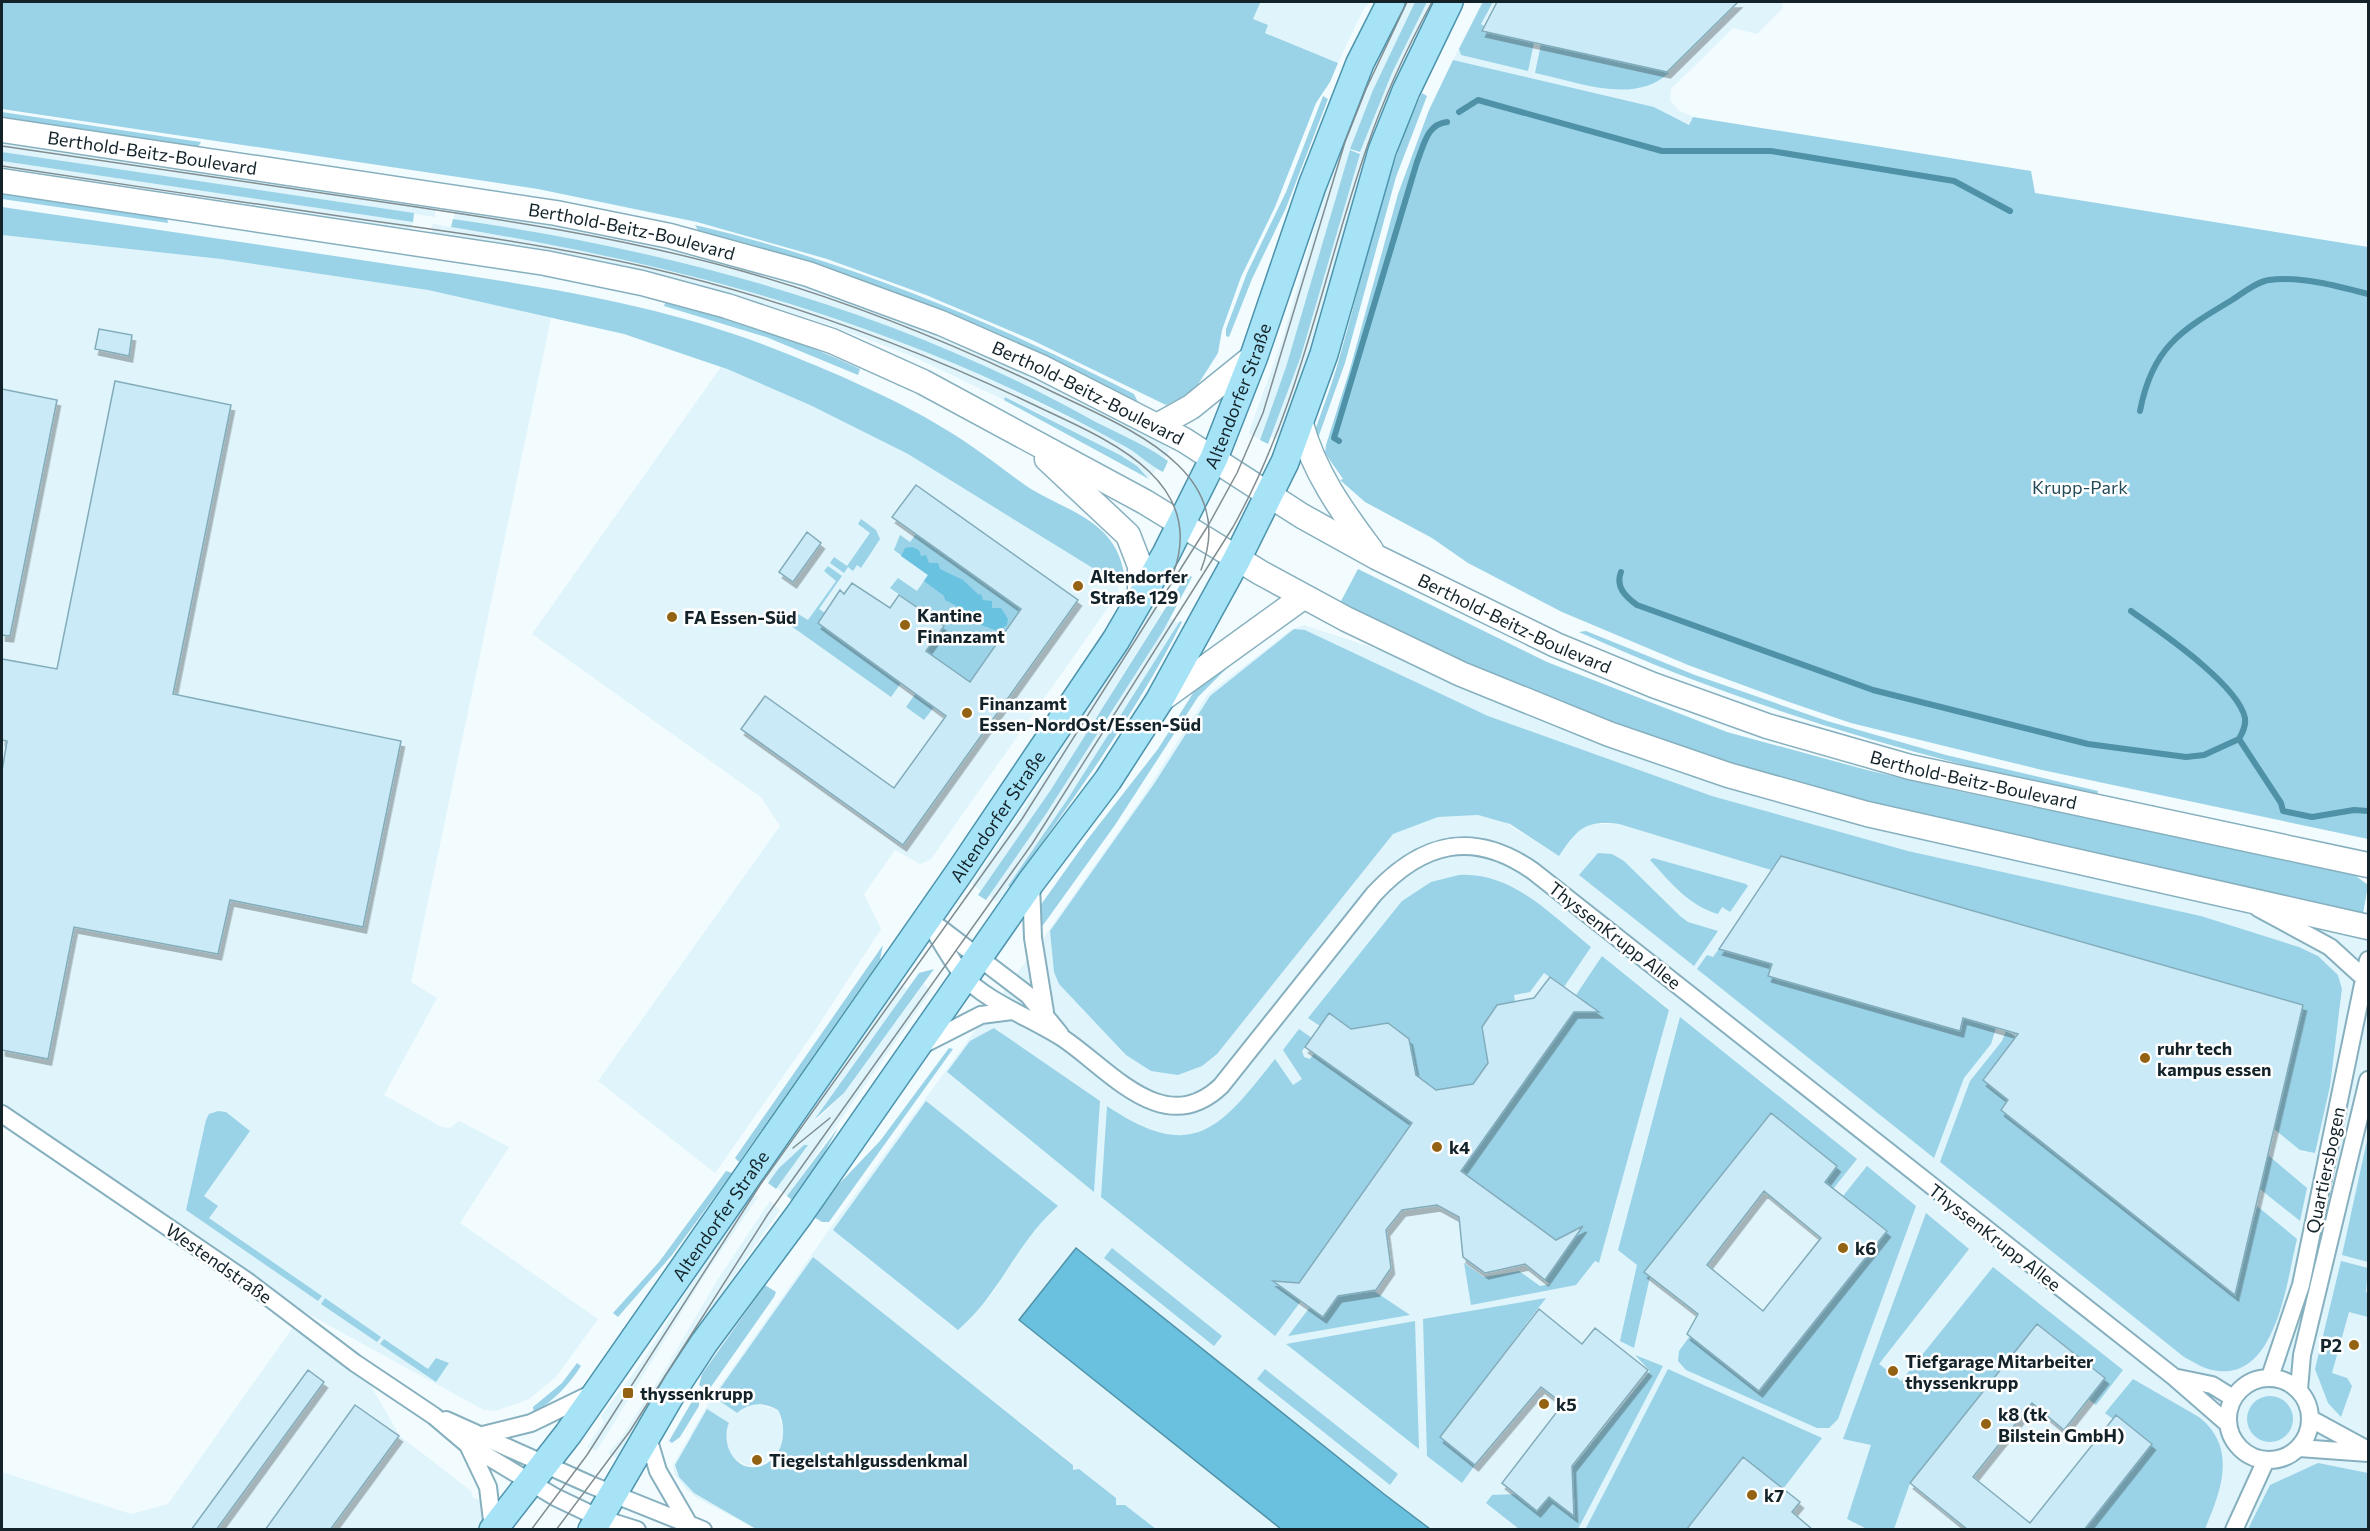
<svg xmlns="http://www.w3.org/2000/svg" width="2370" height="1531" viewBox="0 0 2370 1531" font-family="Commissioner,sans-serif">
	<defs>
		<filter id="shadow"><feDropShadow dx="3.5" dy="6" stdDeviation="0" flood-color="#0004"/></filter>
	</defs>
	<rect width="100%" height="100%" fill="#f2fbfe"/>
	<path fill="#dff4fb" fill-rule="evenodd" d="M1256,2H1370L1363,10L1338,63L1264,32L1253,19L1260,3Z
		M1402,2H1415L1373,90L1354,139L1286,367L1260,439L1249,434L1250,429L1282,341L1333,164L1351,114Z
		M1427,2H1437L1279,440L1271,437L1301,356L1360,152L1392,73Z
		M1482,2H1782L1783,8L1757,34L1733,28L1671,89L1670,100L1678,110L1693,117L1689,125L1654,107L1453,60Z
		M2,141L435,205V217L2,152Z
		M2,161L216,192L413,222L411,231L2,171Z
		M455,208L585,229L688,252L809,286L900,318L1031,374L1163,443L1170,450L1165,458L1050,397L978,364L854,314L786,291L680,262L593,243L454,219Z
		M433,224L589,251L661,266L822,312L925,351L1002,385L1110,438L1140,455L1157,469L1149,477L1120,455L1033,410L1006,397L1004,400L912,356L830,325L746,298L647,272L431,234Z
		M2,235L221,259L428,290L551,318L411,982L437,998L384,1095L442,1127L450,1128L459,1121L509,1147L460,1223L598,1319L556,1377L529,1399L495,1411L484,1410L460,1397L233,1273L2,1117Z
		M721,367L810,405L908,454L1117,583L1119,592L931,859L920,864L895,850L864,894L881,929L814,1032L715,1173L598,1081L780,826L761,797L532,634Z
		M1150,605L1162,612L1050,791L981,891L972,884L1041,782L1121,655Z
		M1170,618L1179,623L1067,800L1009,885L1011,887L997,902L989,896L1046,814Z
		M1304,625L1401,657L1568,730L1647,758L2368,937V1529H1156L1125,1505H1116L1115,1498L1079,1470H1073V1464L813,1257L715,1397L736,1413L747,1406L758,1404L778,1410L784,1434L778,1452L760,1466L746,1465L735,1459L728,1451L724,1438L729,1423L690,1437L675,1465L677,1473L694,1493L756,1529L697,1498L686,1489L674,1474L673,1465L711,1399L829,1230L1049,930L1142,798L1208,694L1291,630ZM1305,630L1488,716L1712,796L1908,851L2201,916L2299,947L2318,956L2338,975L2342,989L2340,1012L2305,1153L2274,1129L2303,1005L1781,856L1771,870L1619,824H1589L1576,833L1559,856L1504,822L1478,815L1438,817L1393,834L1368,863ZM1602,956L1669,1009L1599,1263L1595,1260L1576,1285L1468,1162L1576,1010L1585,1011ZM994,1028L1000,1030L1094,1191L947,1073ZM1058,1206L1026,1238L994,1291L968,1321L833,1230Z
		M900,984L907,989L814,1119L817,1120L844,1093L924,984L931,991L787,1196L777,1188L807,1145L789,1158L769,1181L762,1176L891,992Z
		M750,1192L758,1197L706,1273L607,1434L596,1451L587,1447L604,1422L601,1416L642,1362Z
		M770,1201L780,1210L726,1287L620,1461L608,1453L619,1441L663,1373L718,1279Z
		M296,1323L361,1369L400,1436L471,1491L473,1498L484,1501L489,1530H2V1472L131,1514L168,1504Z"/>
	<path fill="#9ad3e7" d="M2,2H1256L1260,3L1253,19L1268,25L1265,33L1338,63L1330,82L1316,103L1275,207L1241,277L1222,330L1218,353L1197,386L1185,397L1166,405L1032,340L926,295L827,259L697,222L538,189L2,109Z
		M1415,2H1427L1392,73L1360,152L1350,149L1373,90Z
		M1483,2H1493L1481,24L1484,26L1482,31L1534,43L1528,71L1461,55L1459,49Z
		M1541,44L1667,72L1669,73C1632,106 1577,81 1535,73Z
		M1453,60L1654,107L1689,125L1693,117L2031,171L2035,193L2368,247V839L2042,770L1851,723L1789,702L1688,665L1562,612L1468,563L1432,538L1365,502L1340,480L1343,479L1325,453L1326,445L1350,369L1398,194L1429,110Z
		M1422,93L1427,96L1396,177L1345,363L1318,438L1313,436C1322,410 1332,385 1339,359C1365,270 1382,177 1422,93Z
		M1323,96L1328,99L1286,208L1252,279L1229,337L1226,336V329L1247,273L1286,192Z
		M2,112L180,139L201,142L198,147L2,119Z
		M1350,150L1360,154L1301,356L1268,444L1260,440L1286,367Z
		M2,152L414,213L413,222L2,161Z
		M2,193L167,217L168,223L2,199Z
		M2,207C132,226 263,245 394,265C526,284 661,302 785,353C838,374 902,402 950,432C976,448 1000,467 1025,485C1065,512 1115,518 1124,574L1117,583L908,454L810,405L727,369L624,334L428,290L221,259L2,235Z
		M453,219C672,250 890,309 1085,416C1113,432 1142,442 1168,461L1163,472C1150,466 1139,454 1126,447C1080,421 1032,398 983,376C809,299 639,258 451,227Z
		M695,225C848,261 995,322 1134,394L1139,404L699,232Z
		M666,301C733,317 798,340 860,369L858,375L766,337L664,306Z
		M1005,397L1120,455L1137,466L1149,479L1004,400Z
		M861,519L876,530L880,539L861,568L857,565L853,571L848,567L844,573L830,563L834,557L847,566L870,533L858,524Z
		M916,534L1021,609L970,682L926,651L944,626L890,588L898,578L917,591L928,575L894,550L900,535L910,542Z
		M828,566L842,576L819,609L825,613L818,623L901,683L891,697L787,623L795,612L808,620L836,581L824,571Z
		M1358,569L1547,662L1727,732L1867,770L1943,788L2352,873L2368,885L2363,914C2116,860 1864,815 1626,728C1528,693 1434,648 1340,603Z
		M1187,574L1192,577L1163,631L1046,814L986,900L978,895L1050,791Z
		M1180,621L1182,622C1136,714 1074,797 1015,881L1011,887L1008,886L1067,800Z
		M1294,629L1305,630L1488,716L1712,796L1908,851L2201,916L2299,947L2318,956L2338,975L2342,989L2330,1086L2315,1153L2300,1150L2274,1129L2303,1005L1781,856L1771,870L1619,824C1584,820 1578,829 1559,856L1510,824L1478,815L1438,817L1393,834L1217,1054L1202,1066L1178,1075L1151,1071L1126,1055L1059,984L1054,972L1050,931L1154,784L1210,696Z
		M1586,631L1695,675L1827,721L1946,755L2098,791L2097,797C1919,757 1745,708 1579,632Z
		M1236,659L1198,697L1115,825L1041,928L1040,906L1087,840L1158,749L1195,690Z
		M916,693L934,707L924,720L906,707Z
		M1598,853L1612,854L1624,861L1680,916L1688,922L1718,931L1694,966L1579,875Z
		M1653,858L1746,884L1748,886L1730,912L1722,907L1718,914C1688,905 1671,883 1650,860Z
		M1459,875C1513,872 1551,915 1591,947L1564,987L1544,973L1530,992L1514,995L1515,1002L1497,1005L1482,1027L1488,1063L1473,1084L1436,1090L1416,1075L1409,1039L1388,1023L1351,1029L1329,1013L1320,1026L1308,1018L1402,901L1431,882Z
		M883,945L880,960L739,1162L735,1158Z
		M1719,949L1772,964L1768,976L1959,1031L1963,1018L1996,1028L1991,1044L1964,1078L1934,1158L1697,969L1707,955L1713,957Z
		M1602,956L1669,1010L1599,1263L1595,1261L1576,1285L1471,1305L1464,1263L1484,1277L1519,1271L1540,1286L1550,1284L1545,1280L1558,1242L1455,1167L1468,1162L1576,1009L1585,1011L1587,1004L1576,995Z
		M934,969L844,1093L814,1120L919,973Z
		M1680,1017L1857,1159L1829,1194L1821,1187L1837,1166L1771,1113L1644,1272L1650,1277L1634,1348L1620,1341L1637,1265L1618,1250Z
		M994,1028L1100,1101L1094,1192L947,1072L970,1041Z
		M1299,1029L1312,1038L1302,1051L1304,1057L1310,1059L1315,1052L1417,1127L1405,1132L1299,1283L1286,1290L1301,1301L1275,1336L1101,1197L1107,1106C1193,1164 1220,1129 1275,1059L1293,1085L1302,1079L1283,1050Z
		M2006,1031L2016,1037L1983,1079L2008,1100L2001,1110L2234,1295L2257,1206L2297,1239C2287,1279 2277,1378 2218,1371C2206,1370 2195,1363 2184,1357L1940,1162L1970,1081L2002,1041Z
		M949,1048L953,1049L829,1222H822L814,1217L838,1185L880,1141Z
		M926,1101L1058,1206C1015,1244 1001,1293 958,1330L833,1230Z
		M218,1111L226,1112L250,1131L204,1196L218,1206L209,1218L322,1296L318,1301L186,1210L206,1120L209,1114Z
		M838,1128L814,1172L793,1201L787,1196Z
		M2368,1136V1262L2342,1255Z
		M804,1145H808L776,1189L768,1183L779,1168Z
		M2268,1155L2307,1188L2300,1221L2260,1189Z
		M1867,1166L1916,1206L1838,1419L1829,1428H1817L1686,1370L1678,1361L1679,1351L1690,1336L1760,1391L1887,1232L1839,1201Z
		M726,1171L732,1173L672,1255L618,1317L613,1313L659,1262Z
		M1926,1213L1969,1249L1879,1364L1901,1381L1993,1267L2123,1370L2096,1405L2088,1399L2104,1377L2037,1324L1910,1483L1894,1529H1867L1847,1519L1871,1445L1843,1439Z
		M1112,1248L1222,1336L1214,1346L1104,1258Z
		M813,1257L1073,1465V1470L1079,1469L1116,1498V1505H1125L1156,1529H756L694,1493L679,1477L675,1465L707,1409L729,1423C720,1443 735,1474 761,1466C784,1458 788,1429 778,1410C763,1402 751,1402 737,1413L714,1397Z
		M2341,1261L2368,1268L2366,1292L2368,1293V1317L2349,1312L2332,1373L2347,1378L2352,1386L2341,1417L2328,1403L2315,1369Z
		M765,1285L776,1292L774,1297L708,1391L699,1385L702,1374Z
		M1374,1291L1410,1315L1288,1336L1310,1307L1324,1317L1338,1296Z
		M325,1298L381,1337L377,1342L321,1304Z
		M1546,1298L1440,1437L1475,1465L1462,1483L1427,1456L1423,1319Z
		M1415,1321L1419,1449L1286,1344Z
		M384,1339L428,1369L436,1358L449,1363L436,1382L380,1344Z
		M1635,1355L1663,1366L1578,1529H1519L1486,1503L1492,1495L1517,1494L1538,1510L1650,1371Z
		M577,1363L581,1366C568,1386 554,1400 534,1413L533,1407L562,1383Z
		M1265,1369L1398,1474L1390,1485L1257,1379Z
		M1668,1369L1822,1438L1783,1489L1743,1457L1686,1529L1585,1530Z
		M2133,1379L2199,1417C2238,1448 2221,1491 2205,1529L2084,1530L2152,1444L2116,1415L2113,1419L2105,1413Z
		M2247 1419a23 23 0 1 1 46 0a23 23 0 1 1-46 0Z
		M694,1398L699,1402V1406L680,1437L672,1443L669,1441Z
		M2318,1463L2368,1473V1529H2248L2270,1485Z"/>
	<path fill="#6ac2e1" d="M912,547L919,550L921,556L926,555L929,563H938L940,569L963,580L979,595L981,594L983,600L992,601V608H1001L1008,619L1007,625L998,631L981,625L972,614L945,600L944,596L924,581L928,575L901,556L905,548Z"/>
	<path fill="#69c1df" stroke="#4f92a8" stroke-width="1.5" d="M1076,1248L1384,1494L1430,1529H1281L1019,1320Z"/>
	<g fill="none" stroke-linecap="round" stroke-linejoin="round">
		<path stroke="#4f92a8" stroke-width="6" d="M1459,112L1478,100L1662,151H1771L1954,181L2010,211
			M2140,411C2152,348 2180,331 2232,300C2243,293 2256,282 2269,280C2300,276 2338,286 2368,294
			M1339,441L1334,438L1417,162C1424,145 1427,124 1447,122
			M1621,572C1615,587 1626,597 1637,605L1873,690L2088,744L2186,757L2204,755L2239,739C2243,732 2246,726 2245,718C2238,684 2159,631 2131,611
			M2239,739L2281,803L2283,811L2312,817L2354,810L2368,811"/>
	</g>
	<path fill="#caeaf7" stroke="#83acbb" stroke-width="1.5" fill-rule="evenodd" filter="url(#shadow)" d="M1497,2H1738L1667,72L1482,31Z
		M99,329L132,335L129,356L95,349Z
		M115,381L231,405L173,694L401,741L363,927L230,900L218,954L74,927L48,1059L2,1050V771L7,741L2,740V659L57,669Z
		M2,389L57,400L10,636L2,635Z
		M916,485L1078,600L903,845L741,729L765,696L894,788L946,716L818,623L840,590L844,594L852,583L890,608L899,595L944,626L926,651L970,682L1021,609L892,517Z
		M807,532L821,543L793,582L779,572Z
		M1781,856L2303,1005L2235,1295L2001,1110L2008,1100L1983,1080L2018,1034L1963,1018L1960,1031L1768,976L1772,964L1719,949Z
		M1550,977L1599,1012H1574L1461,1171L1556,1240L1583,1226L1545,1280L1525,1264L1485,1273L1463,1257L1459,1217L1437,1205L1402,1210L1386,1230L1391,1268L1376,1290L1338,1296L1323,1317L1273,1281L1299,1283L1412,1123L1305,1047L1329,1013L1351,1029L1388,1023L1409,1039L1416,1075L1436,1090L1473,1084L1488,1063L1482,1027L1497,1005L1534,998Z
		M1771,1113L1837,1166L1825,1182L1887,1231L1759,1391L1687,1334L1698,1314L1644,1272ZM1764,1191L1821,1238L1763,1311L1707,1265Z
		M1539,1309L1582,1344L1595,1328L1648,1370L1572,1466L1574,1516L1549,1497L1537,1511L1502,1483L1563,1404L1541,1387L1475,1465L1440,1437Z
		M2037,1324L2105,1378L2064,1430L2032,1403L1973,1477L2030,1523L2116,1415L2152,1444L2084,1530H1968L1910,1483Z
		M308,1370L324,1382L216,1530H191Z
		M355,1405L399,1436L330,1530H265Z
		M1743,1457L1800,1502L1792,1512L1813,1530H1686Z"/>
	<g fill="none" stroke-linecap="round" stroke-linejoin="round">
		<g stroke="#87b0bf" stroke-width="20">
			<path id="minor" d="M1031,883L1033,938L1045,1012
				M2258,908L2330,947L2364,978
				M926,917C938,936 949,958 963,975C984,1001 1036,1020 1064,1039C1110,1070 1164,1140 1221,1086L1374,894C1422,842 1473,829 1533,871L2174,1377L2228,1424
				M936,925L1028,995L1060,1034
				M922,1045L981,1015L1012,1011
				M2,1114L247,1281L355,1363L434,1416L467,1444L555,1497L599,1518L637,1530
				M2270,1377L2301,1285L2368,960
				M2228 1419a41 41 0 1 1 82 0a41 41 0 1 1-82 0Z
				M2178,1378L2212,1385L2233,1398
				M2299,1389L2302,1355L2368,1080
				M2311,1419L2368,1450
				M446,1420L591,1485L703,1530
				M647,1434L658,1471L687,1521
				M483,1435L531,1423L593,1393
				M468,1445L488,1487L493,1529
				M2299,1448L2368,1453
				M2234,1530L2266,1460"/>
		</g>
		<g stroke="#87b0bf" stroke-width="27">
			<g id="secondary">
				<path id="s1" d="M2,130L556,213L670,236L808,274L941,323L1041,367L1184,440L1302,516L1376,557L1556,645L1653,685L1767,726L1910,767L2368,865"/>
				<path d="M2,181L545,263L642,283L727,306L832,341L923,382L1145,502L1261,573L1346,619L1461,674L1609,734L1728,775L1867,814L2368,927"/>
				<path d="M1301,424C1314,472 1341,510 1371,550"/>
				<path d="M1157,426L1191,407L1254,356"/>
				<path d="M1047,459L1128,535L1140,566V600"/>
				<path d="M1159,701L1303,597"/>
			</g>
		</g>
		<g stroke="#4c93ac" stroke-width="30">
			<g id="primary">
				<path id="s2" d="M493,1530L568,1434L961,870L1116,640L1166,554L1214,458L1254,356L1312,186L1360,63L1391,2"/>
				<path d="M592,1530L677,1384L704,1343L799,1215L1031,882L1108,780L1159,701L1237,559L1285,462L1324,354L1382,151L1406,91L1449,2"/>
			</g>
		</g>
		<use href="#minor" stroke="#fff" stroke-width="16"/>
		<use href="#secondary" stroke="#fff" stroke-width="24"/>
		<use href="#primary" stroke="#a6e3f7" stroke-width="27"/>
		<path stroke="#808d91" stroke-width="1.5" d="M2,146C126,164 251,182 376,201C499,219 622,237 742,271C851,302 955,344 1057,394C1127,428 1240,471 1201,570
			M2,166C123,185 245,202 366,220C460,233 554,246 646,267C779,298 907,344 1030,403C1098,436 1210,476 1173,574
			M793,1148L830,1118
			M531,1530L587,1455L760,1185L1022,819L1209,524L1237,473L1263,413L1345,142L1366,89L1407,2
			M556,1530L630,1431L768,1214L1032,844L1233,527C1301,405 1322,276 1367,147C1384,97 1407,48 1432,2"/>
	</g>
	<g fill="#936212" stroke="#fff" stroke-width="2">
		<circle cx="1078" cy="586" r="6"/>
		<circle cx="672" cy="617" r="6"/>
		<circle cx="905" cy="625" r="6"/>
		<circle cx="967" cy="713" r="6"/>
		<circle cx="2145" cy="1058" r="6"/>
		<circle cx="1437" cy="1147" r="6"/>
		<circle cx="1843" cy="1248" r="6"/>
		<circle cx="2354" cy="1345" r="6"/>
		<circle cx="1893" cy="1371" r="6"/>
		<rect x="622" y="1387" width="12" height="12" rx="3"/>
		<circle cx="1544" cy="1404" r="6"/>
		<circle cx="1986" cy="1424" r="6"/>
		<circle cx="757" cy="1460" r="6"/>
		<circle cx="1752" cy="1495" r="6"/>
	</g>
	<g text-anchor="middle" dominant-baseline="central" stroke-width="5" stroke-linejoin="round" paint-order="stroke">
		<g font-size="18" fill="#132329" stroke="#fff">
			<text stroke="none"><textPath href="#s1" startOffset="152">Berthold-Beitz-Boulevard</textPath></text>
			<text stroke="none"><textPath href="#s1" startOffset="638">Berthold-Beitz-Boulevard</textPath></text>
			<text stroke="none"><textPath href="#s1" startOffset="1124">Berthold-Beitz-Boulevard</textPath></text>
			<text stroke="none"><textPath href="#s2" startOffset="1360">Altendorfer Straße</textPath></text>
			<text stroke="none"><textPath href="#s1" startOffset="1610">Berthold-Beitz-Boulevard</textPath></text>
			<text stroke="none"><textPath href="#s1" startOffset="2096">Berthold-Beitz-Boulevard</textPath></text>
			<text stroke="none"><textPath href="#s2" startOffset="874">Altendorfer Straße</textPath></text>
			<text transform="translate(1615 935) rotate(38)">ThyssenKrupp Allee</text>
			<text transform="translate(2325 1170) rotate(-78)">Quartiersbogen</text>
			<text stroke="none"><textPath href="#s2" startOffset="388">Altendorfer Straße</textPath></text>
			<text transform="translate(1995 1237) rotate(38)">ThyssenKrupp Allee</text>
			<text transform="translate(219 1263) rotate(35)">Westendstraße</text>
		</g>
		<g font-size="18" fill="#234a58" stroke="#fff">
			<text x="2080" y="487">Krupp-Park</text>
		</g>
		<g font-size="18" font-weight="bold" fill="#132329" stroke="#fff" text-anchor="start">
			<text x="1090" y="576">Altendorfer<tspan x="1090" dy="21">Straße 129</tspan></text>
			<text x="917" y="615">Kantine<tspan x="917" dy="21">Finanzamt</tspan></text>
			<text x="684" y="617">FA Essen-Süd</text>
			<text x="979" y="703">Finanzamt<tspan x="979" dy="21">Essen-NordOst/Essen-Süd</tspan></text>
			<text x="2157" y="1048">ruhr tech<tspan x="2157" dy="21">kampus essen</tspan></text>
			<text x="1449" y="1147">k4</text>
			<text x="1855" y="1248">k6</text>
			<text x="2342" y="1345" text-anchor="end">P2</text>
			<text x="1905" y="1361">Tiefgarage Mitarbeiter<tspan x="1905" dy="21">thyssenkrupp</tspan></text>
			<text x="640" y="1393">thyssenkrupp</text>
			<text x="1556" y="1404">k5</text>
			<text x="1998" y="1414">k8 (tk<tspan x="1998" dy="21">Bilstein GmbH)</tspan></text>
			<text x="769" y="1460">Tiegelstahlgussdenkmal</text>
			<text x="1764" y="1495">k7</text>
		</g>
	</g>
	<rect width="2370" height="1531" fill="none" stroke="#132329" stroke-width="6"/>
</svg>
